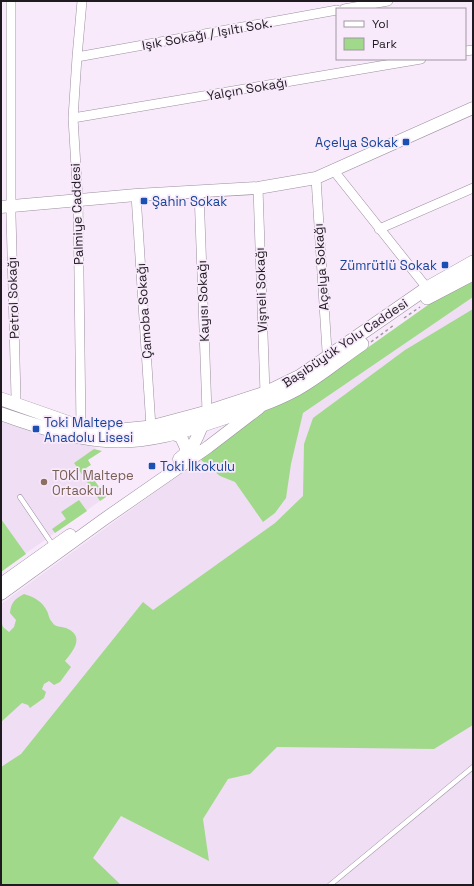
<svg xmlns="http://www.w3.org/2000/svg" width="474" height="886" viewBox="0 0 474 886" font-family="'Space Grotesk',sans-serif">
	<rect width="100%" height="100%" fill="#f8eafb"/>
	<path fill="#f0def5" d="M473,281V885H1V604L228,439L259,414L305,392Z
		M1,416L91,444L96,449L74,463L100,501L1,571Z"/>
	<path fill="#a1d98a" d="M473,281V297L303,413L291,464L286,498L275,513L263,522L235,482L220,476L200,459L228,439L259,414L305,392L435,300Z
		M473,309V725L434,749L277,747L250,774L228,779L203,819L209,861L121,816L93,858L121,885H1V767L21,754L143,602L153,610L275,523L303,496L304,444L313,418L405,350Z
		M94,449L102,451L88,460L91,465L86,468L106,497L100,501L74,463Z
		M79,500L87,511L55,533L52,529L66,519L61,512Z
		M1,519L26,554L1,572Z
		M24,594C34,597 42,601 47,611C49,615 49,619 52,622C56,628 60,626 66,628C85,636 74,650 65,661L71,667L60,682L54,685L49,681L44,684L42,689L46,692L44,698L30,708L28,705L22,703L1,722V621L3,627L9,632L14,627L16,620L10,613C11,602 15,599 24,594Z"/>
	<g fill="none" stroke-linecap="round" stroke-linejoin="round">
		<g stroke="#9b8f9f" stroke-width="5.5">
			<path id="service" d="M20,497L54,547
				M330,885L473,767"/>
		</g>
		<g stroke="#9b8f9f" stroke-width="10">
			<path id="minor" d="M11,1V216L16,397L14,404
				M344,9L388,1
				M465,51L473,50
				M77,57L337,10
				M73,118L421,59
				M334,171L427,288
				M316,178L327,351L330,355
				M258,188L265,393
				M199,191L207,412
				M136,195L151,427
				M379,229L473,188
				M81,427L78,200L73,118L77,57L82,1"/>
		</g>
		<g stroke="#9b8f9f" stroke-width="13">
			<path id="tertiary" d="M1,207L136,195L258,188L316,178L473,108
				M171,433L181,437L186,448L185,454
				M179,459C196,445 197,438 205,418
				M1,584L70,535
				M1,594L103,520L208,447L259,408"/>
		</g>
		<g stroke="#9b8f9f" stroke-width="14">
			<path id="secondary" d="M427,298L473,274
				M1,399L81,427L121,430L151,427L207,412L265,393L300,376L427,288L473,262
				M1,414C32,424 67,437 100,440C144,445 186,431 227,417C251,409 275,401 297,389C319,377 341,358 362,344"/>
		</g>
		<path stroke="#a298a4" stroke-width="1.5" stroke-dasharray="3 3" stroke-linecap="butt" d="M404,318L420,307
			M371,342L394,325"/>
		<use href="#service" stroke="#fff" stroke-width="4.5"/>
		<use href="#minor" stroke="#fff" stroke-width="9"/>
		<use href="#tertiary" stroke="#fff" stroke-width="12"/>
		<use href="#secondary" stroke="#fff" stroke-width="13"/>
	</g>
	<g fill="#1a4fb4" stroke="#f8eafb" stroke-width="1.5">
		<rect x="402" y="138" width="8" height="8" rx="2"/>
		<rect x="140" y="197" width="8" height="8" rx="2"/>
		<rect x="441" y="261" width="8" height="8" rx="2"/>
		<rect x="32" y="425" width="8" height="8" rx="2"/>
		<rect x="148" y="462" width="8" height="8" rx="2"/>
	</g>
	<circle fill="#8d6e63" stroke="#f8eafb" stroke-width="1.5" cx="44" cy="482" r="4"/>
	<g text-anchor="middle" dominant-baseline="central" stroke-width="3.5" stroke-linejoin="round" paint-order="stroke">
		<g font-size="13" fill="#1e1a20" stroke="#f8eafb">
			<text transform="translate(207 34) rotate(-10)">Işık Sokağı / Işıltı Sok.</text>
			<text transform="translate(247 89) rotate(-10)">Yalçın Sokağı</text>
			<text transform="translate(77 214) rotate(-92)">Palmiye Caddesi</text>
			<text transform="translate(321 267) rotate(-94)">Açelya Sokağı</text>
			<text transform="translate(261 290) rotate(-92)">Vişneli Sokağı</text>
			<text transform="translate(13 298) rotate(-92)">Petrol Sokağı</text>
			<text transform="translate(203 301) rotate(-92)">Kayısı Sokağı</text>
			<text transform="translate(144 311) rotate(-94)">Çamoba Sokağı</text>
			<text transform="translate(345 343) rotate(-34)">Başıbüyük Yolu Caddesi</text>
		</g>
		<g font-size="13" fill="#164399" stroke="#f8eafb" text-anchor="start">
			<text x="398" y="142" text-anchor="end">Açelya Sokak</text>
			<text x="152" y="201">Şahin Sokak</text>
			<text x="437" y="265" text-anchor="end">Zümrütlü Sokak</text>
			<text x="44" y="422">Toki Maltepe<tspan x="44" dy="15">Anadolu Lisesi</tspan></text>
			<text x="160" y="466">Toki İlkokulu</text>
		</g>
		<g font-size="13" fill="#785e54" stroke="#f8eafb" text-anchor="start">
			<text x="52" y="475">TOKİ Maltepe<tspan x="52" dy="15">Ortaokulu</tspan></text>
		</g>
	</g>
	<rect width="474" height="886" fill="none" stroke="#1e1a20" stroke-width="4"/>
	<rect x="336" y="8" width="130" height="52" fill="#f8eafb" stroke="#a197a3"/>
	<rect x="344" y="21" width="20" height="6" fill="#ffffff" stroke="#a197a3"/>
	<text x="372" y="28" font-size="12" fill="#1e1a20">Yol</text>
	<rect x="344" y="38" width="20" height="12" fill="#a1d98a" stroke="#a197a3"/>
	<text x="372" y="48" font-size="12" fill="#1e1a20">Park</text>
</svg>
